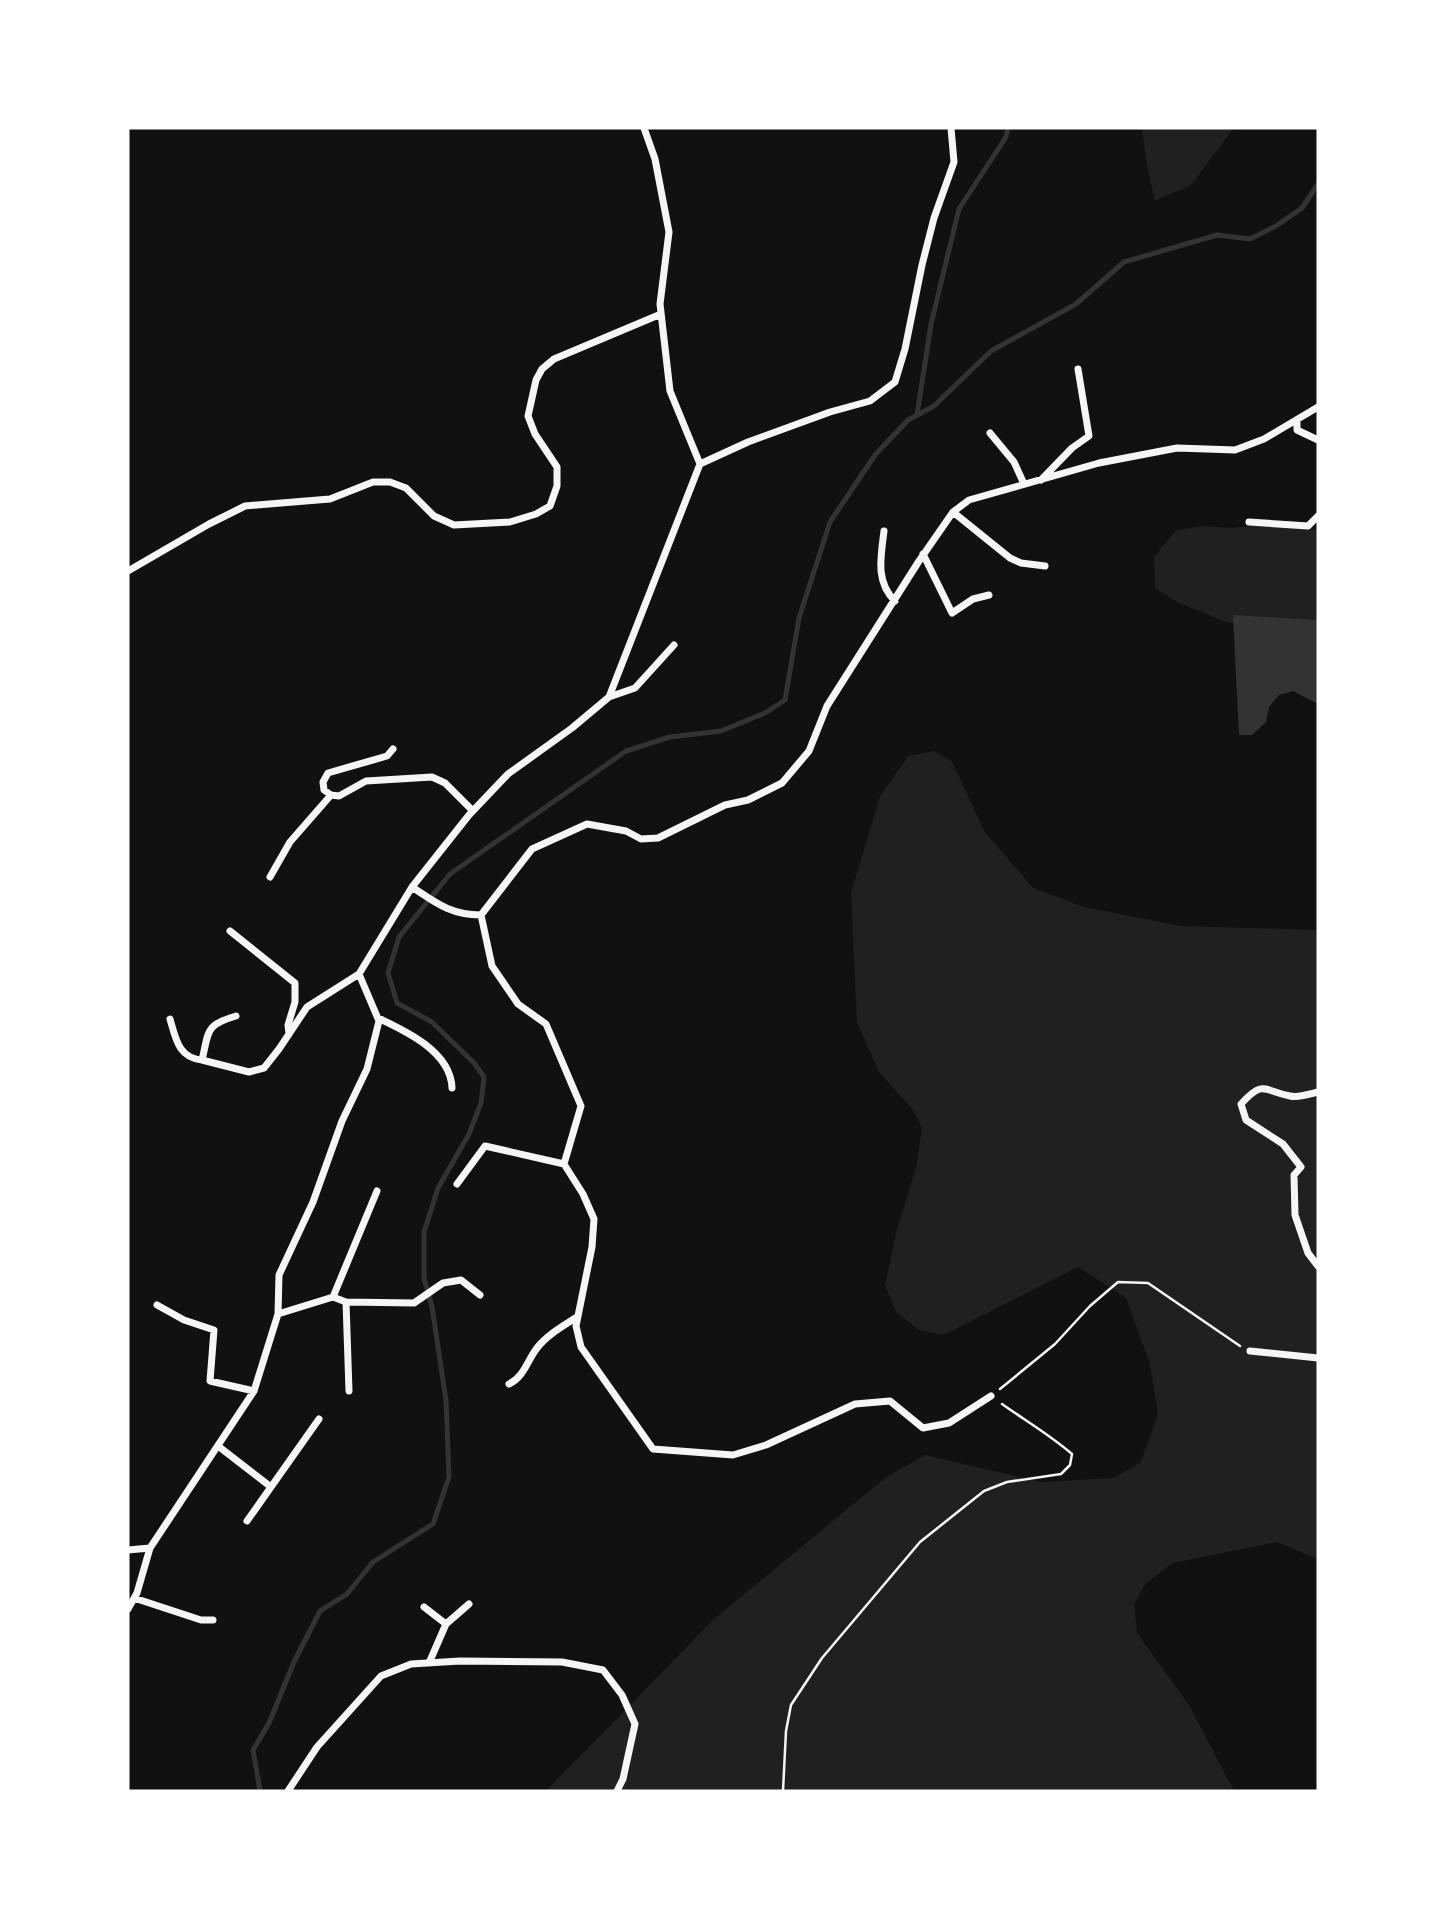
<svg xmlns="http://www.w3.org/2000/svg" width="1446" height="1919" viewBox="0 0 1446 1919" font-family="'IBM Plex Sans',sans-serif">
	<rect width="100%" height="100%" fill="#111"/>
	<path fill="#202020" d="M1142,128H1234L1191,185L1155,201L1147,166Z
		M1280,523L1318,530V635L1226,622L1179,603L1155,588L1154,557L1175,531L1201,526L1232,528Z
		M934,751L952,761L984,831L1033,888L1084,907L1181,926L1318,930V1559L1277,1542L1173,1563L1146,1583L1134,1604L1137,1633L1189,1705L1234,1791H546L714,1619L885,1478L925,1455L1041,1482L1114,1478L1141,1462L1158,1414L1150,1364L1126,1298L1078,1267L944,1335L919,1330L896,1312L885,1285L897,1229L916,1168L922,1128L914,1111L879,1072L857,1022L851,893L880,796L908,756Z"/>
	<path fill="#333" d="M1233,615L1318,620V704L1293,691L1279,695L1269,707L1266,722L1252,735H1239Z"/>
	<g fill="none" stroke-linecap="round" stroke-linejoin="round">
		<path stroke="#333" stroke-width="5" d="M917,415L931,324L959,209L1006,137L1008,128
			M260,1791L253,1750L269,1723L294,1662L320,1611L347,1594L373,1562L433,1524L449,1477L446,1400L432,1307L424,1278V1232L438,1188L469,1134L481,1103L484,1077L474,1063L432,1022L397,1003L388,973L399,937L450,874L626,751L670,737L721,731L765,713L785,700L799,618L830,522L875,455L908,420L934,406L991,351L1076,304L1124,262L1217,235L1250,239L1276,226L1302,208L1318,184"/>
		<path stroke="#f5f5f5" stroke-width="2.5" d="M1000,1389L1055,1344L1090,1306L1118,1282L1148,1283L1240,1346
			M783,1791L786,1731L791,1705L822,1658L920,1542L984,1491L1007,1482L1061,1474L1070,1465L1072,1454C1050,1435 1026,1421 1002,1404"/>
		<path stroke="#f5f5f5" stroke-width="7" d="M644,128L655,159L669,232L660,304L670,391L700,464
			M1297,420V430L1318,440
			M990,433L1014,462L1024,484
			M1041,480L1072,448L1089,436L1078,369
			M953,512L1010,558L1021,563L1045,566
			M1249,522L1308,526L1318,516
			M884,531C881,556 875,582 895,601
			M923,554L952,613L973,599L989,595
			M128,571L209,524L245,506L330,499L373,482H390L406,488L434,516L454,525L510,522L536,514L550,506L557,486V467L535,434L528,416L536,380L542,369L554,359L661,314
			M609,697L635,688L674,645
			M393,749L387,756L328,773L323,782L324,790L331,795L339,796L366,781L432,777L445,783L473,811
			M270,877L290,842L331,795
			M412,887C436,903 451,915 481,915
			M230,931L295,983V1002L288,1025L289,1034
			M236,1016C205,1025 209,1031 202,1060L249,1072L264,1068L279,1049L307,1007L359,974
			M378,1018C406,1031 451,1052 452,1088
			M170,1019C176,1040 179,1058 202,1060
			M1318,1092C1310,1094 1299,1098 1290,1096C1263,1091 1264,1079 1241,1104L1246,1120L1283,1144L1301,1167L1294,1175L1295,1215L1308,1253L1318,1266
			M457,1184L485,1146L564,1164
			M333,1297L346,1302L349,1391
			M346,1302L414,1303L443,1283L461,1280L480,1295
			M157,1305L184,1320L214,1330L210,1381L254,1391
			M278,1314L333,1297L377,1191
			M1250,1351L1318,1358
			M509,1384C524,1377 527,1361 537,1348C547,1335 563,1326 577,1317
			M991,1396L949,1423L923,1428L890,1401L855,1404L766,1445L733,1455L653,1449L581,1347L576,1326L592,1247L594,1219L583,1194L564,1164L581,1106L546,1024L518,1004L492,966L481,915L532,849L587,824L626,831L641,839L658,838L725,805L748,800L782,783L809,751L827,706L919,561L953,512L969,500L1099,463L1177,448L1235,450L1264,439L1318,407
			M218,1446L271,1487L247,1521
			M271,1487L319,1419
			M128,1550L150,1548
			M134,1598L201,1620H213
			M424,1607L446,1624
			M128,1609L137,1593L150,1548L254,1391L278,1314L279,1275L313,1202L342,1121L367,1069L379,1021L359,974L412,887L469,815L508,774L572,728L609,697L700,464L748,442L830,412L870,401L895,382L905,349L922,265L934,218L954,162L951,128
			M429,1663L446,1624L469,1604
			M288,1791L317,1747L381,1676L411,1664L460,1661L562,1662L603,1670L622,1695L635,1724L623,1779L617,1791"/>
	</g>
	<rect width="1446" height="1919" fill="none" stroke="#ffffff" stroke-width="259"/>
</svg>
